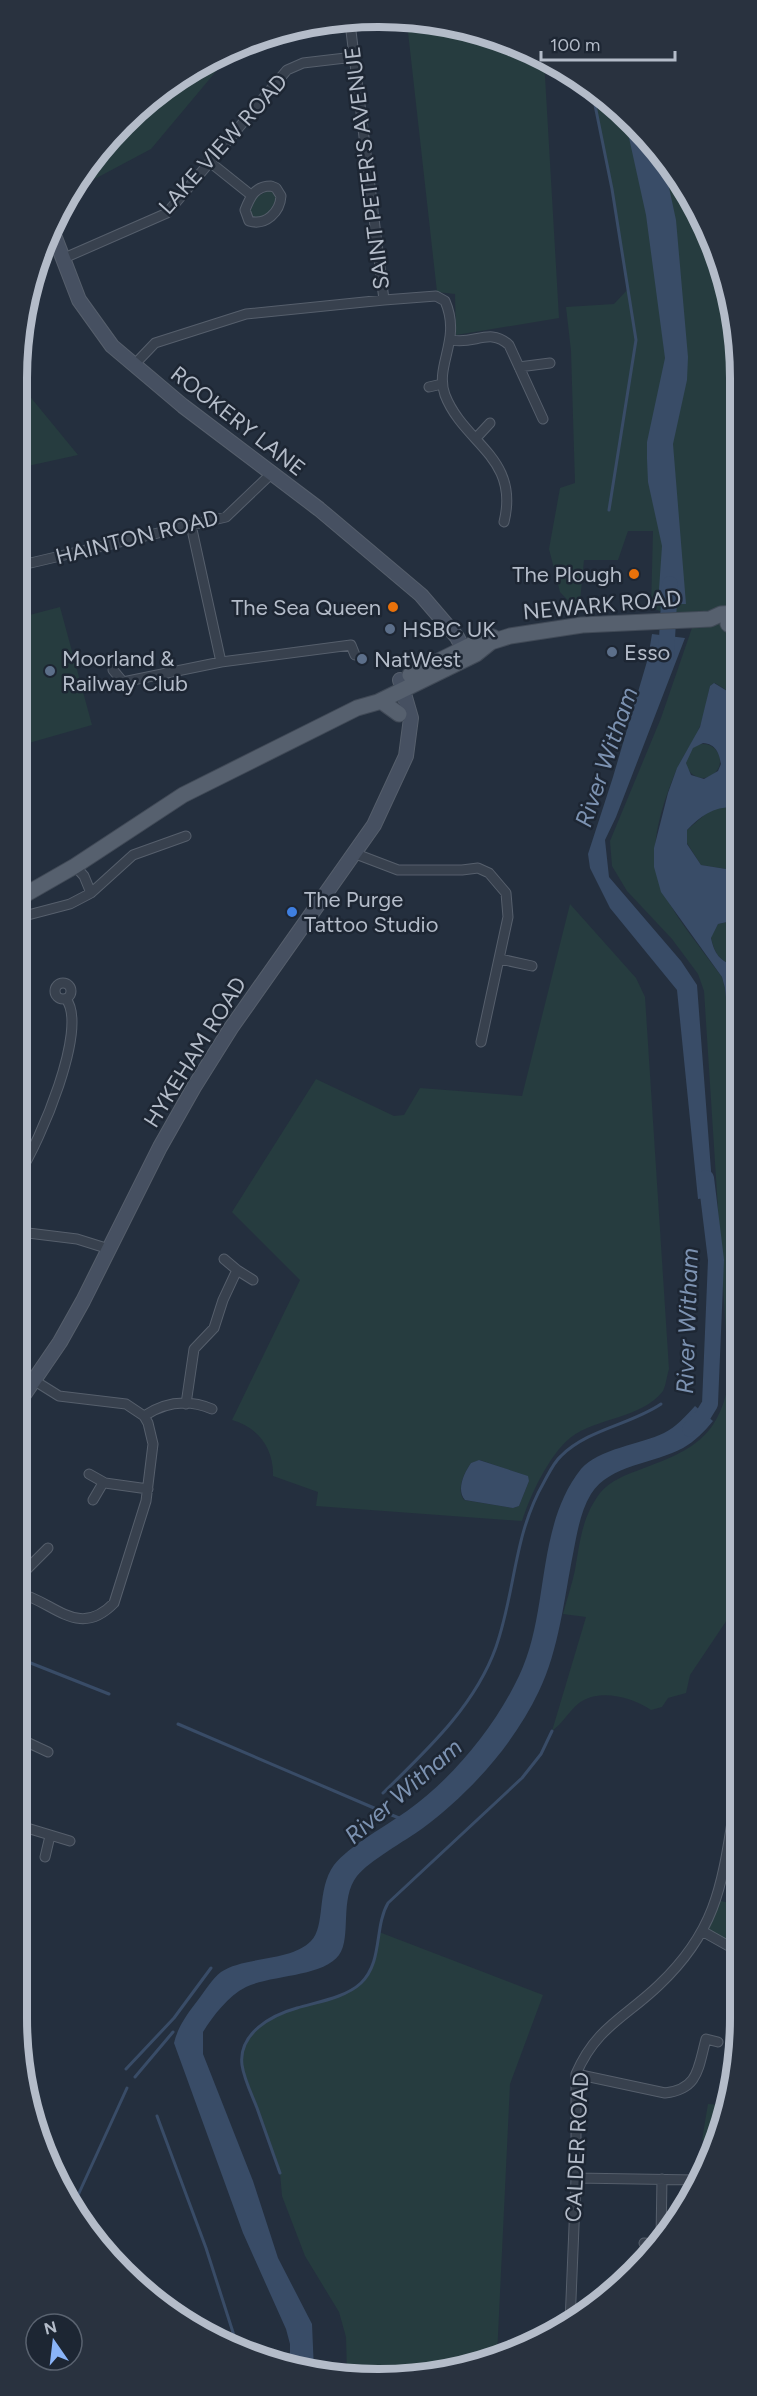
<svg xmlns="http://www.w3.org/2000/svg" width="757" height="2396" viewBox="0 0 757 2396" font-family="Figtree,sans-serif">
	<rect width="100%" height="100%" fill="#242f3e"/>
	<path fill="#263c3f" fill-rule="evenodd" d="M407,23L449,24L544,59L559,318L456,335L455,294L437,292Z
		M228,57L151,149L72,191L78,177L178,77Z
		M596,93L635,123L703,218L737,331V629L729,637L737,664V697L715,683L710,686C707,699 705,714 700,726C694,742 683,755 676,771C633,875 661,894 722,977L725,988L736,1100L735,1608L690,1675L686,1693L668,1698L662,1707L651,1710C632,1697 599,1688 579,1703C569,1711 563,1723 552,1731L586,1617L563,1614C567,1599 572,1584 575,1570C580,1541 582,1517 600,1493C610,1481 625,1475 639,1470C690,1451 719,1439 729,1380L704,991L698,974L672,939L627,891L612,866L610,841L661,718L694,622L651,608L653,531H628L618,560H584L579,612L560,592L549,549L560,488L575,483L571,351L566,307L614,304L628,289L612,189L595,105Z
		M271,189L277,199C271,209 267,218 254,220L250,215L253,199Z
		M23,388L78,455L23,467Z
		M60,607L92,725L22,745V617Z
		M686 761a17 17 0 1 1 34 0a17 17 0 1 1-34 0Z
		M724,806L736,807V874L726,869L701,865L687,843V830L709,811Z
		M570,904L636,978L645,997L669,1369C667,1375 666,1385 663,1391C641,1419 597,1417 570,1438C549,1455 530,1496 522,1521L316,1506L318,1492L273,1476C274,1449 258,1427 232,1420L300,1280L232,1212L316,1079L394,1116L404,1115L420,1088L522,1096ZM480,1460L527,1476L529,1481L519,1506L513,1508L464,1500C456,1490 464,1473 471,1463Z
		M736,920V966C720,962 714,953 711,937L718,924Z
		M717,1900L734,1904L728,1947L702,1931Z
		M379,1932L543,1995L510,2084L497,2356L472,2367L347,2375L346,2337L339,2312L305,2256L282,2196L280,2173L242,2065L245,2045L258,2027L273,2016L336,1997L360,1984L369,1971L378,1948Z
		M708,2104L727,2105L712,2141L702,2140Z"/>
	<path fill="#394c67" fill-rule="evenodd" d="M624,115L635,123L664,164L676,220L688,357L687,380L673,444L686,604H658L662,546L648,482L647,459V442L665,358L646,215Z
		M652,634L685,638L616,817L605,840L609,877L681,961L697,985L713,1197L698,1199L677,990L610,908L590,868L588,854L613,777L648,658Z
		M714,683L737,697L736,807C715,806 701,815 687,830V844L701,865L726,869L736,874V920L718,924L711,938C714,953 720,962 736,966V1100L725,988L722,977L661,892L654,867V848L668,793L677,768L700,727L710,686ZM703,743C716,744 719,753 721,764L718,771L704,779L691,775L686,763L693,748Z
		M695,1406L713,1421C704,1432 695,1441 683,1448C654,1464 610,1464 591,1494C580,1512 577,1534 573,1554C564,1599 559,1650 539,1691C514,1744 470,1793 423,1828C405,1841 369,1861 357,1876C339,1899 352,1937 339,1955C323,1977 270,1975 246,1987C228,1996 213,2016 203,2032V2054L253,2181L278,2258L312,2324L314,2371L290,2364V2344L286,2329L243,2233L174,2043C178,2026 188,2013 198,2000C205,1991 212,1979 221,1972C244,1956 291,1962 311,1941C326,1926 316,1890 334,1865C350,1845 386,1826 407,1811C453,1778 495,1727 519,1676C550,1612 535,1527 581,1469C598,1449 641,1444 664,1433C676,1427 686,1416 695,1406Z
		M479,1460L528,1476L529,1481L519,1506L513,1508L465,1500C456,1490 464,1473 471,1463Z"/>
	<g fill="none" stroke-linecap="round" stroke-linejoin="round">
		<path stroke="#394c67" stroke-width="3" d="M596,93L595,105L612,189L636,340L609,510
			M18,1658L109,1694
			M178,1724L374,1808
			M383,1793C427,1750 475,1706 496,1647C516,1590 513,1536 544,1482C549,1473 554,1462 561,1456C588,1429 630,1425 661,1404
			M387,1813L399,1818
			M126,2069L174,2018L211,1968
			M135,2077L173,2032
			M157,2116L206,2248L238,2348
			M280,2173C272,2151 265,2130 257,2108C252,2095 244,2079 242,2065C238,2033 272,2015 297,2008C317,2002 345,1998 361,1983C383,1962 374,1927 388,1903L522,1778L541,1754L552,1731
			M74,2204L127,2088"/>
		<path stroke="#394c67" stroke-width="16" d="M666,657L670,584
			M690,1429L702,1417L710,1404L716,1260L706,1178"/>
		<g stroke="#565f6c" stroke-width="11">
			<path id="street" d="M211,163L251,195
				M271,186L276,188L281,196C280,212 266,226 249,221L245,210C250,197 255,186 271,186Z
				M62,259L167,213L287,70L303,63L354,57
				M384,300L436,296L445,301C462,340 434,365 445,395C464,444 520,457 504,522
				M452,340C474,345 490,327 509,345L543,419
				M134,365L155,343L246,314L384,300L350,23
				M519,367L550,363
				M429,387L442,384
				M477,437L490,423
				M191,525L221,662
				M22,565L226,517L271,474
				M113,670L123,682L221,662L351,645L355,655
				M356,854L398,870H462L478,868L489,873L506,893L508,917L481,1042
				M75,866L84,876L91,893L133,855L186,836
				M28,915L70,904L91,893
				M500,959L532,966
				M55 991a8 8 0 1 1 16 0a8 8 0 1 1-16 0Z
				M20,1172C39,1143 89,1028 66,999
				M20,1232L77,1239L109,1249
				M224,1259L237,1270
				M186,1404L194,1349L214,1328L223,1300L237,1270L253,1280
				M144,1416C165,1402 188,1399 212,1409
				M89,1474L105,1483L148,1489
				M93,1500L103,1483
				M18,1584L21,1575L48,1548
				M18,1593C54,1601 78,1640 114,1603L146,1501L153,1444L148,1423L144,1416L126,1404L59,1396L35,1381
				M18,1738L48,1752
				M17,1825L70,1841
				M45,1857L50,1836
				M702,1931L734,1949
				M576,2074L665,2093C699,2089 698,2068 706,2039L718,2042
				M576,2178L696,2180
				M661,2237L662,2179
				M644,2243L654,2244
				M570,2323L576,2178V2074C596,2027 626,2017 659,1985C717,1930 722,1884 734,1810"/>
		</g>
		<g stroke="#565f6c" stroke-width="16">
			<path id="secondary" d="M54,235L79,300L112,346L183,406L319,509L421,595L457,637L468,658
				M19,1402L60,1342L83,1301L160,1147L194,1087L231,1028L374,825L406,756L411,718L400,680"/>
		</g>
		<g stroke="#414a57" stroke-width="17">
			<path id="primary" d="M728,624L737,629
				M410,675L489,636L493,637
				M381,701L399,714
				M21,897L75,866L183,795L357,708L378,702L476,654L491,642L510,636L582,625L710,619L721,614L737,613"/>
		</g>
		<use href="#street" stroke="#38414e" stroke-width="9"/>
		<use href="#secondary" stroke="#465061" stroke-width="14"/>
		<use href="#primary" stroke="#56606e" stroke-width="15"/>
	</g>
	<g fill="#e8710a" stroke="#1d2633" stroke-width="2">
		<circle cx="634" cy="574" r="6"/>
		<circle cx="393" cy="607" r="6"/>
	</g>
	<g fill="#5c6f8a" stroke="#1d2633" stroke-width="2">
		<circle cx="390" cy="629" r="6"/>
		<circle cx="612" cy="652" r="6"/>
		<circle cx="362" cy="659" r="6"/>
		<circle cx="50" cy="671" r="6"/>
	</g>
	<circle fill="#3f7fe0" stroke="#1d2633" stroke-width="2" cx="292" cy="912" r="6"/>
	<g text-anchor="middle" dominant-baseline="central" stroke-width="5" stroke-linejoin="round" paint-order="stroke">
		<g font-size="22" fill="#b4bcc9" stroke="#1d2633">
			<text transform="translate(223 144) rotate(-48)">LAKE VIEW ROAD</text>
			<text transform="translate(367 168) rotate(-97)">SAINT PETER'S AVENUE</text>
			<text transform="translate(238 421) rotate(38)">ROOKERY LANE</text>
			<text transform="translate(137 537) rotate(-14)">HAINTON ROAD</text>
			<text transform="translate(602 605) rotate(-5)">NEWARK ROAD</text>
			<text transform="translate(195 1052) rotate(-58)">HYKEHAM ROAD</text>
			<text transform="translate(577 2147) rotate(-87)">CALDER ROAD</text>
		</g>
		<g font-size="22" fill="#b4bcc9" stroke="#1d2633" text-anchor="start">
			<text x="622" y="574" text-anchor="end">The Plough</text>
			<text x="381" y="607" text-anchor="end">The Sea Queen</text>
			<text x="402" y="629">HSBC UK</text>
			<text x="624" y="652">Esso</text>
			<text x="62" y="658">Moorland &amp;<tspan x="62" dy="25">Railway Club</tspan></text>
			<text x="374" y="659">NatWest</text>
			<text x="304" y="899">The Purge<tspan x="304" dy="25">Tattoo Studio</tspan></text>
		</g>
		<g font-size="24" font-style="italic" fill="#7c92b1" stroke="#1d2633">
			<text transform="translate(606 757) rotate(-71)">River Witham</text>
			<text transform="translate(687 1321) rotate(-88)">River Witham</text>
			<text transform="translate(403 1791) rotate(-41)">River Witham</text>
		</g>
	</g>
	<path d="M0 0H757V2396H0ZM378 27H379A351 351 0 0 1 730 378V2018A351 351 0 0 1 379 2369H378A351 351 0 0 1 27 2018V378A351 351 0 0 1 378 27Z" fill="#29323f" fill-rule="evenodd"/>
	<path fill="none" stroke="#b4bcc9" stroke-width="8" d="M378 27H379A351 351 0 0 1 730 378V2018A351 351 0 0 1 379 2369H378A351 351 0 0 1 27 2018V378A351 351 0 0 1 378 27Z"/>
	<g transform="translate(54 2342) rotate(346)"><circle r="28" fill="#1d2633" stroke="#59626f" stroke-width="1.5"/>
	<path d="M0-4.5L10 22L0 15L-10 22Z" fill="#8ab4f8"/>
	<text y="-9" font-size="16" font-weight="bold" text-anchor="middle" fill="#b4bcc9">N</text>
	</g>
	<path d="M541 51v9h134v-9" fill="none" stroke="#b4bcc9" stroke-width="3"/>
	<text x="550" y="51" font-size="18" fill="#b4bcc9" stroke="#1d2633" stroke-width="4.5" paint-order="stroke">100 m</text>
</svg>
